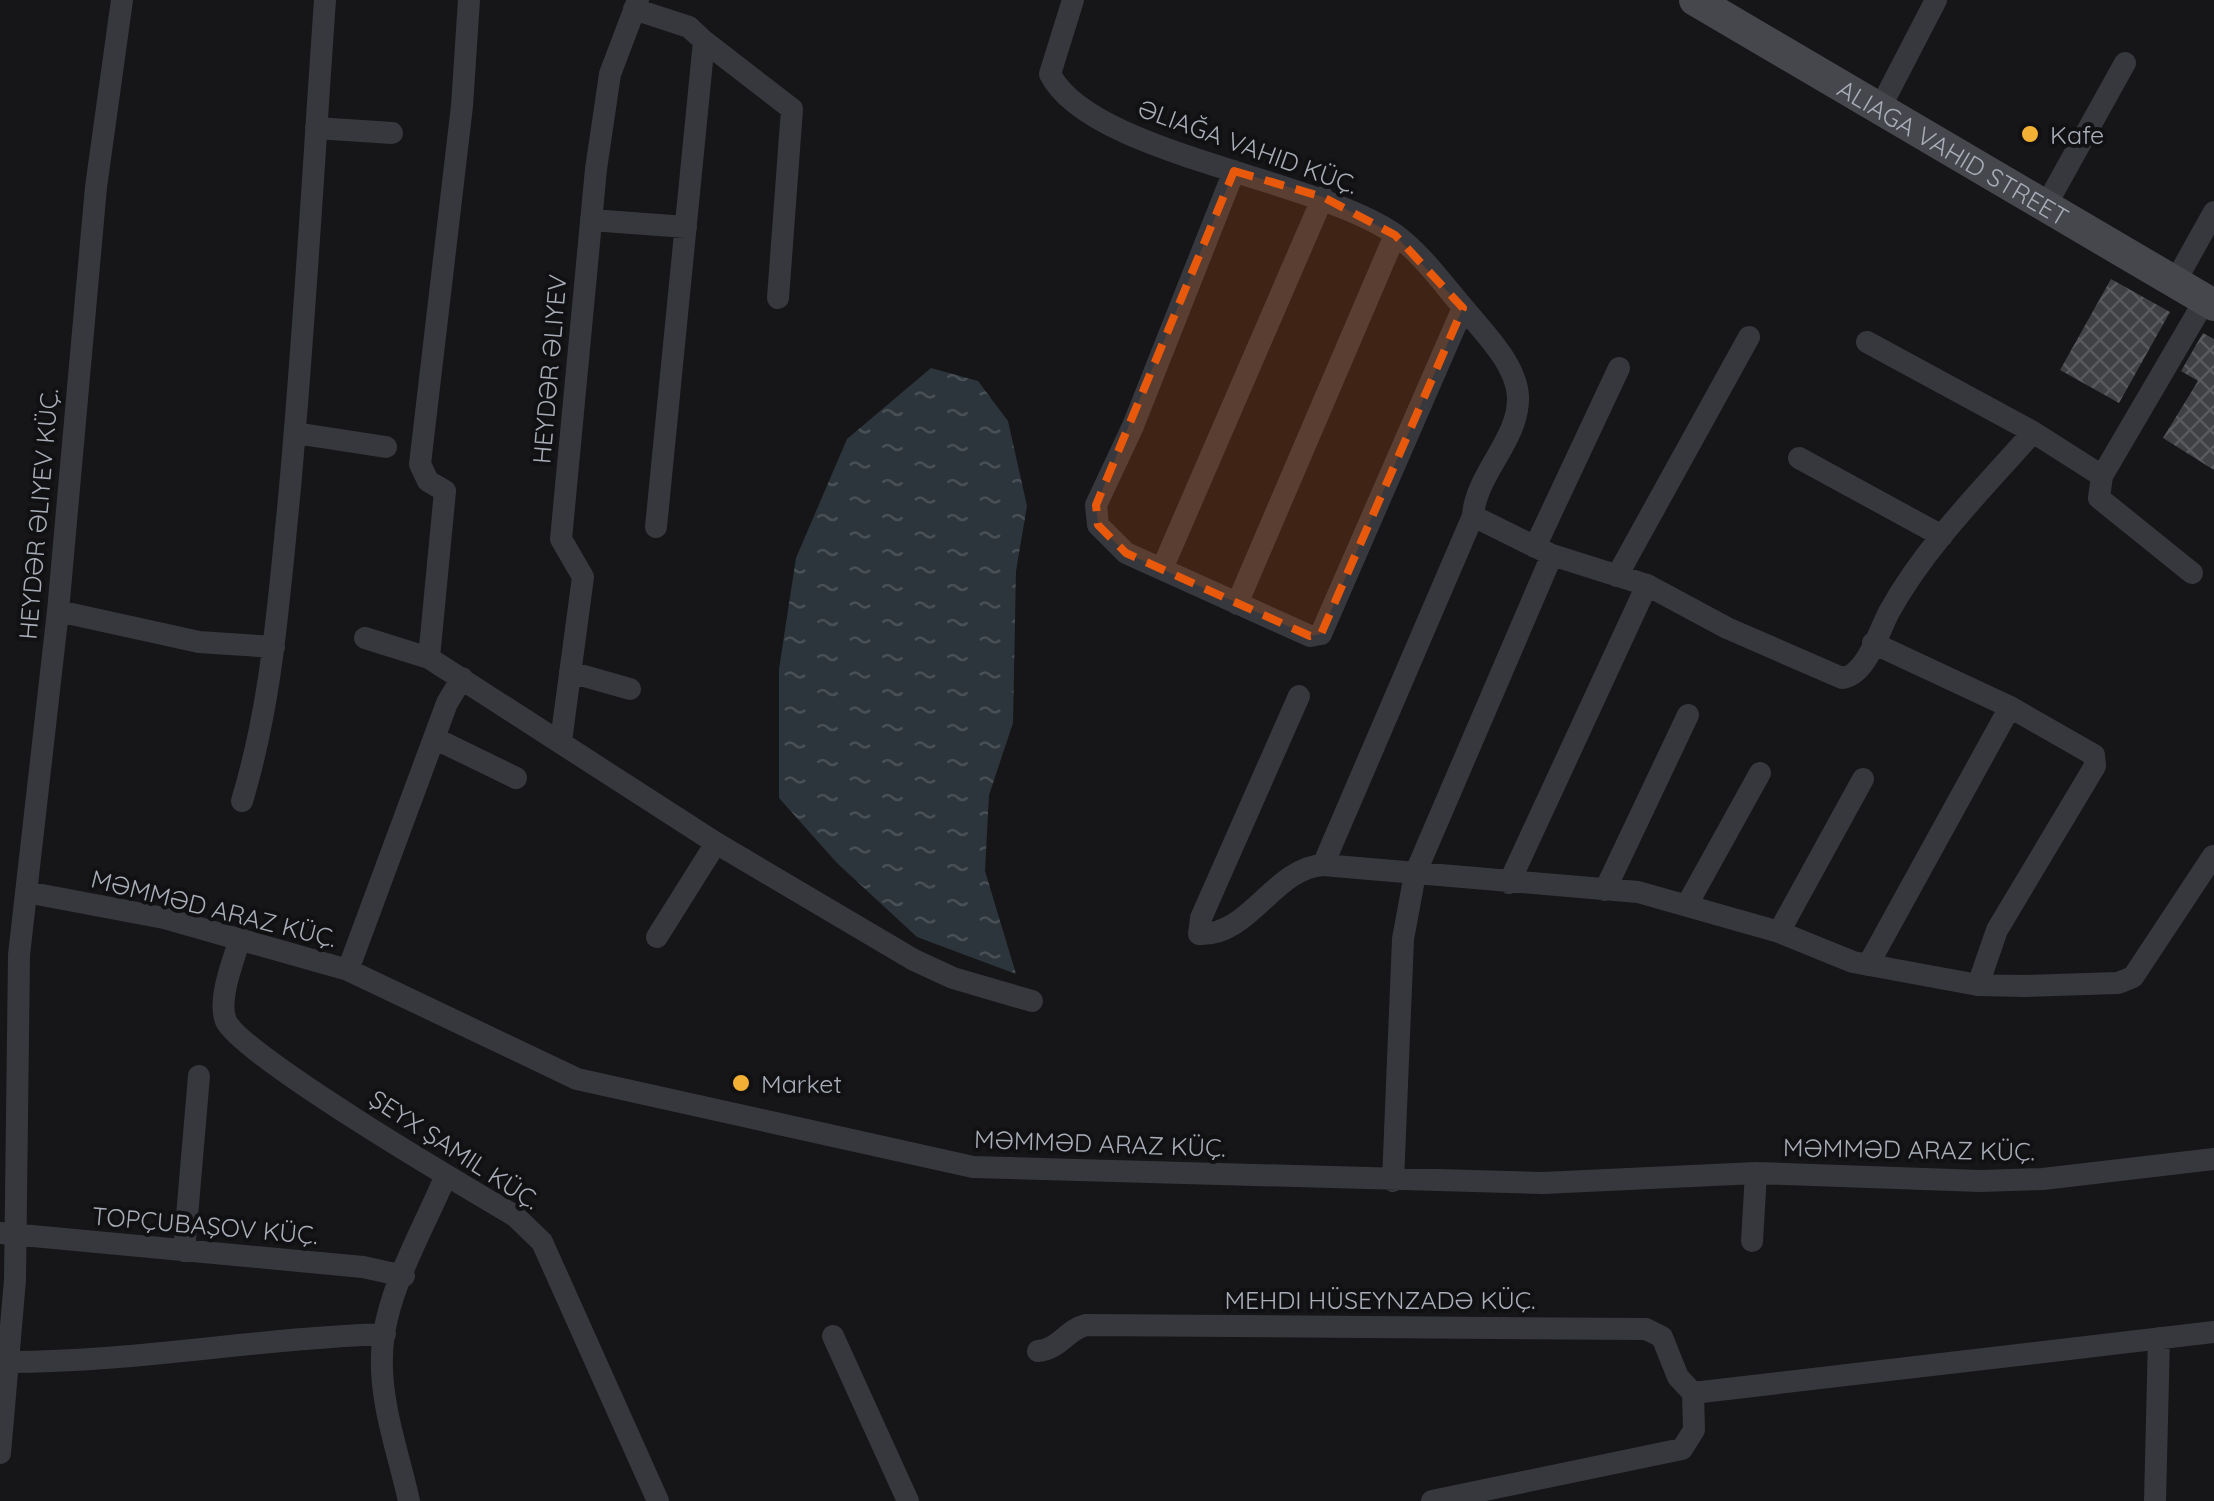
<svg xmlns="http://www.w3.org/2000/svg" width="2214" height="1501" viewBox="0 0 2214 1501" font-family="Quicksand,sans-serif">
	<defs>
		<pattern id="water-ripples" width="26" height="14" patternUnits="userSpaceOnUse" patternTransform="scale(2.5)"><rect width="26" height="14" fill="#2c353c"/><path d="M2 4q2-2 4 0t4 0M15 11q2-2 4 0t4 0" fill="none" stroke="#485056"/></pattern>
		<pattern id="building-cross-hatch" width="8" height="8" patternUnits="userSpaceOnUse" patternTransform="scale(2.5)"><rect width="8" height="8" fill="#404145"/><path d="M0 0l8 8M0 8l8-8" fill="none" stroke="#595a5e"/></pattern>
	</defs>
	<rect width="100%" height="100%" fill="#161618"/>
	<path fill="url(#water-ripples)" d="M931,368L978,381L1008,421L1027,506L1016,571L1013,723L989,795L985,871L1016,974L917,937L837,863L779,798V669L796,558L847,439Z"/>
	<path fill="url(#building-cross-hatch)" d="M2111,279L2170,312L2119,403L2060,370Z
		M2203,333L2214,339V470L2163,438L2198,381L2181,371Z"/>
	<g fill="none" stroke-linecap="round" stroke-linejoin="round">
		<path stroke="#37383d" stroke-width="22" d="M1073,0L1050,74C1090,154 1316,178 1396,235C1424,256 1445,287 1468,313C1487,336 1516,365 1518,396C1520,439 1475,475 1473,516L1552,555L1647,585L1727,628L1842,678C1866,676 1879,631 1889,612C1926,545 1983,489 2033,432L2102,476L2205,300
			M634,9L689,27L704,41L656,527
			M704,41L792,109L778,298
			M1879,110L1936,0
			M316,128L392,133
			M1234,171L1133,426L1096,505L1098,525L1126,553L1310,636L1321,634L1463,308
			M2045,207L2125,63
			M591,220L686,227
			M2175,282L2214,212
			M1867,342L2033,432
			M295,433L386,447
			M1799,458L1942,536
			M2102,476L2099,498L2192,573
			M1535,547L1619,368
			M1162,569L1323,197
			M1617,576L1749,337
			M1237,604L1395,235
			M58,611L199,642L274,647
			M365,638L429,658L716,843L914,960L953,978L1032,1001
			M1873,643L2010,707L2094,755L2095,766L1997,930L1978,985
			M429,658L445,491L428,481L420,464L462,106L469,0
			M570,672L630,689
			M1299,696L1201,918L1199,934C1249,937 1274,868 1323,865L1638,892L1779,932L1853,962L1978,985L2024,986L2118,983L2133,977L2213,856
			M434,738L516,778
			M561,741L583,577L561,539L596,169L610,74L638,0
			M242,801C271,705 278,608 288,509C304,340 313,170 325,0
			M1323,865L1473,516
			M1509,883L1647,585
			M1605,890L1688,715
			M26,892L164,918L348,970L577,1079L973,1167L1543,1183L1756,1173L1980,1181L2043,1179L2214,1159
			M1688,903L1760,773
			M1779,932L1863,779
			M657,937L716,843
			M240,938C234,960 217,999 226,1021C242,1056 469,1189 515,1216L542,1242L658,1501
			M1868,965L2010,707
			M348,970L447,703L462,678
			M1393,1181L1403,939L1415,874L1552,555
			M0,1233L363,1267L404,1276
			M1752,1241L1756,1173
			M184,1251L199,1076
			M833,1336L908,1501
			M1038,1351C1060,1349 1066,1330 1086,1325L1646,1329L1662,1337L1678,1377L1693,1393
			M9,1362C135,1362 259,1338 385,1334
			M0,1453L15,1280L19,955L58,611L96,187L122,0
			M409,1501C399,1455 380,1404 382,1356C383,1295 423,1231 446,1175
			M1432,1501L1682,1449L1694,1430L1693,1393L2214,1332
			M2155,1501L2159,1338"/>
		<path stroke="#45474d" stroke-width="32" id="s1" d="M1695,0L2214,305"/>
	</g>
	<path fill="#e8590c" fill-opacity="0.2" stroke="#e8590c" stroke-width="8" stroke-dasharray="20 12" stroke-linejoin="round" d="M1234,171L1323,197L1395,235L1463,308L1321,634L1310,636L1126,553L1098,525L1096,505Z"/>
	<g fill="#f2b134" stroke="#111113" stroke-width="4">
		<circle cx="2030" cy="134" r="10"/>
		<circle cx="741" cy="1083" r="10"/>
	</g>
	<g text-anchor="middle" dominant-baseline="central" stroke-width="8" stroke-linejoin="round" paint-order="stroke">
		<g font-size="25" fill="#a8adb8" stroke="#111113" text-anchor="start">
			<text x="2050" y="134">Kafe</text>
			<text x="761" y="1083">Market</text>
		</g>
		<g font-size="25" fill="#a8adb8" stroke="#111113">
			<text transform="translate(1248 146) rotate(20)">ƏLIAĞA VAHID KÜÇ.</text>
			<text stroke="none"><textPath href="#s1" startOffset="300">ALIAGA VAHID STREET</textPath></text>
			<text transform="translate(549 369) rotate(-85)">HEYDƏR ƏLIYEV</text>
			<text transform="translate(38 514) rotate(-85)">HEYDƏR ƏLIYEV KÜÇ.</text>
			<text transform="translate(214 908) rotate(14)">MƏMMƏD ARAZ KÜÇ.</text>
			<text transform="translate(1100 1143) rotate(2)">MƏMMƏD ARAZ KÜÇ.</text>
			<text transform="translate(455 1149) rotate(33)">ŞEYX ŞAMIL KÜÇ.</text>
			<text transform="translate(1909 1149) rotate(1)">MƏMMƏD ARAZ KÜÇ.</text>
			<text transform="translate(205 1225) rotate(5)">TOPÇUBAŞOV KÜÇ.</text>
			<text x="1380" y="1299">MEHDI HÜSEYNZADƏ KÜÇ.</text>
		</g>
	</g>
</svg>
